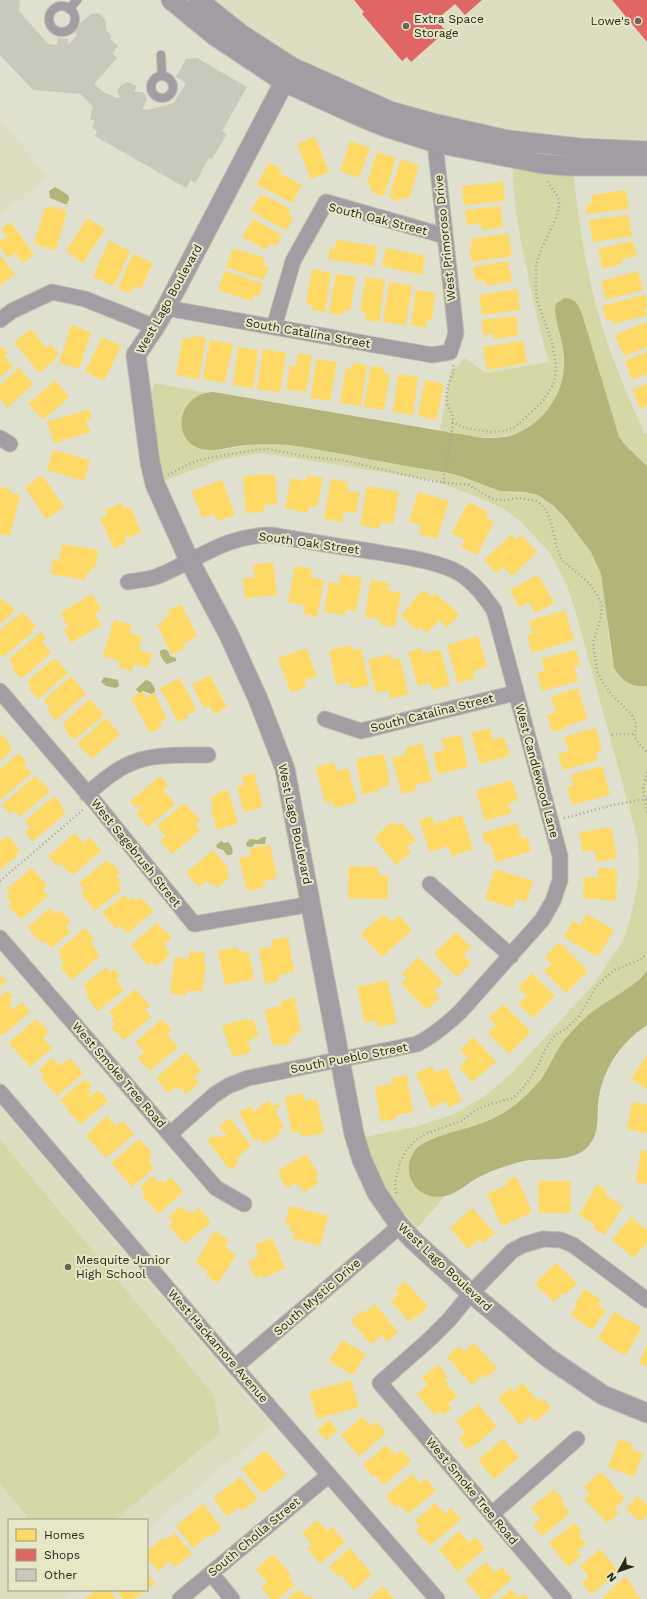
<svg xmlns="http://www.w3.org/2000/svg" width="647" height="1599" viewBox="0 0 647 1599" font-family="'Work Sans',sans-serif">
	<rect width="100%" height="100%" fill="#dfe0ce"/>
	<path fill="#dddec1" d="M209,0H647V144L503,134L401,107L334,79L275,47Z
		M0,119L48,176L0,216Z
		M0,1107L272,1426L147,1530V1520H9V1590H74L63,1599H0Z"/>
	<path fill="#d5d7a6" d="M513,164L573,171C578,216 584,261 596,305C607,349 626,391 644,433L647,434V466L626,446L619,437L572,299L564,298C562,304 557,309 556,315C555,319 564,350 564,360C565,398 537,434 497,437C478,439 459,434 440,430L451,370L459,365L464,358L486,373L549,362C539,328 532,295 525,261C519,230 512,197 513,164Z
		M155,383L208,393C180,400 170,436 199,448C213,454 245,445 261,444C270,444 279,445 288,445C313,447 338,454 363,458C395,465 429,468 461,477C476,480 490,487 505,491C516,494 527,491 538,495C550,499 559,512 567,521C581,537 594,553 601,574C609,600 605,659 620,677C626,685 637,687 647,686V971L625,992L596,1009L583,1020L560,1047L538,1084L510,1109L486,1122L423,1143L408,1170L411,1181L430,1196H445L417,1228C390,1198 376,1176 365,1137L415,1127L454,1114L484,1097L512,1073L594,984L622,942L630,921L639,876L638,840L576,613L567,585L550,553L521,522L504,509L478,497L432,480L262,453L220,460L155,484L143,417Z
		M0,1140L214,1395L220,1433L115,1520H30L0,1484Z"/>
	<path fill="#b2b47a" d="M55,187L68,195L69,199L67,204H65L50,198L49,191Z
		M564,298C576,298 578,305 582,314L619,437L626,446L647,466V686C631,688 622,681 614,668L601,574L591,552L566,519L554,506L538,495L525,492L500,491L463,477L448,473C418,468 388,463 358,457C335,453 312,448 289,445C272,444 255,444 238,446C226,448 213,452 202,449C170,441 177,394 213,392L483,438C491,438 498,438 505,437C541,429 567,393 564,357C563,341 556,325 555,309L556,304Z
		M164,649L168,651L170,656L176,658V661L167,664C164,662 159,655 160,651Z
		M104,677L118,680L119,686L116,688L106,686L101,682Z
		M146,680L151,682L155,689V692L151,694L144,691L139,693L136,689Z
		M262,837H266L265,844H255L252,847H247L246,843L250,839L258,840Z
		M221,841L224,843L228,842C231,845 235,851 231,855H227L223,850L217,848L216,845Z
		M647,971V1025C619,1044 601,1071 598,1105C597,1118 599,1133 590,1144C575,1164 546,1157 524,1161C508,1165 492,1170 477,1178C467,1184 456,1194 445,1196C432,1199 419,1194 413,1183C404,1170 410,1150 424,1143C443,1133 465,1130 485,1122C504,1115 522,1101 536,1085C546,1075 551,1060 559,1048C565,1038 575,1028 583,1020C602,1001 629,993 647,971Z"/>
	<path fill="#ffd966" d="M315,137L329,172L311,179L297,144Z
		M350,141L370,148L359,178L340,171Z
		M377,152L396,158L384,196L371,192L372,186L367,184Z
		M401,159L419,166L409,199L402,197L400,202L389,197Z
		M269,163L281,169L279,173L302,185L292,203L257,184Z
		M503,182L505,201L464,205L462,186Z
		M626,190L629,209L587,214L586,205L592,204L591,195Z
		M261,194L291,209L288,215L293,218L287,231L251,211Z
		M50,206L67,211L56,250L34,244L45,207L50,208Z
		M500,206L503,227L482,230L481,223L467,225L465,210Z
		M628,215L632,236L593,242L589,220Z
		M87,218L105,229L83,263L66,251Z
		M253,219L282,235L276,246L270,243L266,250L242,237Z
		M11,222L34,255L23,263L15,253L8,258L0,246V241L7,236L1,229Z
		M508,233L512,256L472,262L469,249L472,248L471,239Z
		M336,240L377,246L374,266L328,259L330,248L335,249Z
		M109,241L130,251L114,286L93,277Z
		M633,241L637,256L621,259L622,264L603,269L598,249Z
		M233,248L265,258L263,265L269,267L264,280L226,267Z
		M386,248L425,256L422,275L382,266Z
		M133,254L153,263L141,289L134,286L130,294L118,288Z
		M0,255L15,274L0,286Z
		M508,261L512,281L486,286L484,280L475,281L473,267Z
		M312,269L331,273L325,312L312,310V305L306,304Z
		M225,271L263,284L259,296L254,295L252,301L218,290Z
		M638,271L643,290L606,300L601,281Z
		M336,274L356,277L350,311L343,310L342,315L329,313Z
		M366,277L385,280L379,322L365,320L366,312L360,311Z
		M389,282L412,286L406,325L383,322Z
		M517,289L520,310L482,315L479,295Z
		M416,290L435,293L432,320L427,319L426,328L411,325Z
		M646,294L647,307L645,308L647,315L613,324L611,319L606,320L602,306Z
		M516,316L518,336L494,339L493,334L483,335L482,320Z
		M647,322V347L624,356L615,335Z
		M71,325L91,332L79,369L59,363Z
		M31,329L46,348L51,344L58,353L55,360L39,373L14,342Z
		M192,336L206,338L199,379L176,375L183,337L191,339Z
		M102,337L121,346L104,381L85,372Z
		M210,340L233,344L225,383L203,379Z
		M523,341L527,363L487,370L483,347Z
		M2,346L8,353L4,356L13,367L0,377V348Z
		M238,347L258,350L253,388L233,385Z
		M263,349L286,353L280,392L257,389Z
		M647,352V374L632,380L625,361Z
		M298,353L312,356L306,392L286,389L290,365L296,366Z
		M317,359L337,362L330,401L310,398Z
		M353,363L367,365L361,406L340,403L346,368L352,369Z
		M371,366L384,368V373L390,375L384,410L364,407Z
		M19,368L33,384L7,408L0,399V385Z
		M398,374L418,377L413,415L393,412Z
		M55,380L69,397L43,420L28,404Z
		M425,380L444,384L436,420L418,416Z
		M647,384V406L640,409L633,389Z
		M89,409L92,418L86,420L90,432L54,443L47,422Z
		M53,450L90,460L84,481L47,470Z
		M275,474L277,504L264,505V512L246,513L243,476Z
		M42,475L64,507L46,519L25,487Z
		M307,475L323,478L317,507L309,506L308,513L285,508L291,478L306,481Z
		M331,479L348,482L347,491L360,493L356,513L344,511L342,522L324,519Z
		M222,480L235,515L217,521L214,514L202,518L192,491Z
		M367,486L399,492L393,524L380,522L379,529L360,525Z
		M0,487L11,490L10,493L20,495L10,536L0,534Z
		M418,492L449,501L437,539L419,534L421,525L409,522Z
		M468,502L488,512L486,517L494,522L477,555L461,547L465,540L452,533Z
		M122,503L124,509L130,506L141,532L128,538L127,535L124,537L126,543L114,549L100,518L107,515L105,510Z
		M511,535L516,540L521,535L537,552L512,576L503,567L497,574L484,560Z
		M62,544L98,550L96,568L91,567L90,574L86,573V580L51,574L53,559L60,561L59,558L61,552Z
		M273,562L277,595L245,598L243,578L255,577L253,565Z
		M295,566L312,569L311,577L324,580L317,617L303,614L305,606L288,602Z
		M341,574L362,578L356,611L346,609L345,615L324,612L329,582L339,584Z
		M538,575L554,603L535,613L529,602L519,607L510,590Z
		M371,580L389,583L387,590L401,593L395,627L380,625L381,619L365,617Z
		M423,590L432,597L435,593L459,614L447,628L439,620L427,633L420,627L417,630L401,616Z
		M92,594L101,609L95,613L101,625L71,643L64,630L69,627L64,622L65,620L60,613Z
		M0,597L5,603L7,601L15,611L0,624Z
		M181,604L197,636L185,643L182,642L185,648L172,655L157,625L164,621L163,619L169,616L167,611Z
		M565,610L574,640L532,653L527,635L533,633L529,621Z
		M23,612L36,627L32,630L33,632L3,657L0,654V630Z
		M114,620L132,625L129,633L142,637L139,650L152,654L148,668L134,664L132,671L118,667L120,661L103,656Z
		M41,632L46,639L42,642L51,653L21,679L12,669L15,666L9,661V659Z
		M478,636L487,667L473,671L475,678L458,683L447,645Z
		M351,645L352,650L361,648L369,685L351,689L350,682L336,685L329,650Z
		M306,648L317,676L304,681L306,687L291,693L278,658Z
		M422,648L423,654L440,649L450,685L432,690L430,682L418,686L408,652Z
		M576,650L580,665L574,666L578,681L542,691L537,673L545,671L541,659Z
		M390,654L392,660L400,658L408,694L390,699L388,690L376,693L368,660Z
		M55,658L68,673L38,699L29,689L31,687L28,684V681Z
		M210,675L227,707L214,714L209,705L204,708L192,685Z
		M71,676L86,694L56,720L47,710L50,707L44,702L45,699Z
		M180,678L196,709V711L187,714L189,717L178,722L160,688Z
		M578,688L587,719L565,726L566,728L552,732L547,715L556,712L551,697Z
		M143,691L146,697L154,693L167,718L160,721L163,726L150,733L131,698Z
		M90,699L104,715L74,740L65,730L67,728L63,726V723Z
		M106,718L120,734L93,758L90,757L77,744Z
		M490,728L493,740L504,737L510,756L480,764L471,733Z
		M596,728L602,751L596,752L598,760L563,770L558,754L569,751L564,737Z
		M0,733L10,744L8,745L11,748V751L0,761Z
		M461,735L468,767L438,774L433,753L445,750L442,739Z
		M422,743L432,781L415,785L416,790L402,794L392,758L406,754L405,748Z
		M19,753L27,763L24,766L32,773L0,800V769Z
		M384,754L390,785L378,788L379,791L362,794L356,759Z
		M334,762L336,771L348,768L357,802L334,808L333,801L325,803L316,767Z
		M602,766L610,795L572,805L567,787L574,785L571,775Z
		M254,773L263,807L244,812L237,787L244,785L242,776Z
		M35,776L40,782L42,781L50,791L20,817L14,810L10,814L2,805Z
		M160,776L168,785L163,790L175,804L148,827L136,813L142,808L139,805L136,808L130,801Z
		M512,780L518,800L508,803L511,813L485,821L476,791Z
		M228,790L238,823L217,830L211,809L213,808L210,798L217,795L216,793Z
		M54,796L63,806L61,808L65,811V814L33,841L25,832L30,828L25,821Z
		M184,803L200,820L195,824L200,831L172,854L160,841L166,836L157,826Z
		M462,815L473,849L452,856L448,846L430,852L419,820L432,816L434,824Z
		M392,822L396,826L401,822L416,840L407,847L411,852L396,865L374,838Z
		M517,823L522,839L527,837L531,851L496,862L490,843L486,844L482,833Z
		M611,827L617,858L597,862L594,850L583,852L579,833Z
		M75,833L83,843L90,837L101,851L73,875L65,868L62,863L58,867L48,856Z
		M8,836L20,851L16,855L17,856L0,870V841Z
		M270,845L277,878L264,881L265,887L247,891L239,858L251,856L249,849Z
		M213,850L229,869L226,872L230,877L217,888L212,882L210,884L207,881L199,887L186,873Z
		M107,860L110,864L112,863L120,873L116,876L121,881L118,884L122,889L95,911L81,893L85,890L79,883Z
		M349,866L378,867V875H388V899L348,898Z
		M32,868L47,885L43,889L48,896L21,919L8,906L12,903L7,898L10,895L6,890Z
		M598,868L617,869L616,901L583,898L584,877L598,878Z
		M495,869L533,881L526,902L516,898L513,908L485,899Z
		M124,895L129,900L132,897L136,901L141,897L153,911L127,934L120,925L116,929L102,913Z
		M50,908L55,914L60,910L71,923L66,927L71,932L51,948L45,941L42,943L39,939L37,940L28,927Z
		M384,914L391,922L399,915L412,930L382,957L361,934Z
		M587,914L614,930L598,957L564,937L573,921L580,925Z
		M157,923L172,938L164,944L167,947L165,949L170,955L156,967L151,962L147,965L131,945Z
		M85,928L94,939L90,943L92,944L100,956L72,980L60,967L64,963L60,958L62,956L58,951Z
		M456,932L471,947L463,955L471,963L457,977L434,954Z
		M288,937L294,972L286,973L285,975H278L279,981L265,984L259,949L273,947L271,940Z
		M559,942L588,971L566,993L544,971L552,964L545,957Z
		M237,947L238,951L242,950L243,953L249,952L254,979L225,985L218,951Z
		M190,951L205,953L204,965L206,966L202,991H188L187,989L186,996L170,993L175,957L189,959Z
		M418,957L443,982L434,991L440,997L427,1010L401,984L407,978L402,974Z
		M105,968L110,972L114,969L120,976L116,980L124,990L98,1011L87,998L89,996L85,992L87,991L83,986Z
		M532,973L555,996L533,1018L518,1004L527,996L518,987Z
		M0,975L6,981L0,986Z
		M387,980L397,1023L378,1027L376,1020L365,1023L357,987Z
		M135,989L150,1006L145,1010L151,1017L124,1040L111,1027L115,1024L111,1020L114,1017L109,1012Z
		M7,991L13,997L9,1000L13,1004L9,1007L12,1010L22,1002L30,1012L3,1035L0,1033V997Z
		M295,998L301,1032L295,1033V1037L289,1038L291,1043L278,1046V1044L272,1045L265,1010L280,1006L281,1007V1001Z
		M503,1004L531,1032L509,1054L488,1033L496,1025L489,1018Z
		M36,1019L49,1032L43,1038L52,1048L30,1067L9,1043Z
		M162,1019L172,1030L167,1034L178,1047L150,1071L138,1058L144,1052L136,1042Z
		M245,1019L246,1021L253,1019L259,1036L251,1038L252,1040L248,1041L251,1052L233,1057L222,1026Z
		M474,1037L496,1062L472,1082L459,1067L468,1059L460,1050Z
		M186,1052L201,1070L194,1077L199,1083L186,1094L181,1088L179,1090L177,1086L168,1093L156,1078Z
		M647,1055V1089L631,1079Z
		M52,1058L57,1064L59,1062L62,1065L70,1058L83,1073L57,1096L41,1077L44,1074L39,1069Z
		M432,1066L435,1073L447,1068L462,1101L449,1107L446,1101L431,1108L416,1073Z
		M407,1075L413,1112L395,1115L396,1119L381,1122L375,1087L392,1084L391,1078Z
		M85,1079L91,1086L88,1089L92,1093L88,1096L89,1098L98,1090L108,1101L81,1124L68,1112L69,1110L60,1100Z
		M303,1093L304,1101L317,1099L324,1133L301,1137L300,1131L292,1133L285,1097Z
		M269,1101L272,1106L278,1103L280,1107L275,1109L284,1128L278,1131L280,1135L263,1144L260,1138L254,1141L239,1112L251,1106L254,1112L258,1110L257,1109L262,1106L261,1105Z
		M632,1102L647,1105V1133L627,1129Z
		M107,1116L116,1126L123,1121L134,1134L106,1158L86,1136Z
		M230,1118L251,1146L241,1154V1156L236,1158L239,1163L230,1170L207,1140L214,1135L216,1138L221,1135L224,1138L227,1136L219,1126Z
		M139,1139L152,1152L149,1155L152,1159L149,1162L154,1168L132,1187L111,1163Z
		M641,1150L647,1151V1184L636,1182Z
		M306,1154L319,1175L315,1177L319,1183L304,1192L300,1186L298,1187L296,1183L287,1188L280,1177L281,1176L278,1171Z
		M153,1176L158,1182L161,1180L164,1183L171,1177L183,1192L158,1214L142,1195L145,1193L140,1187Z
		M517,1177L532,1212L502,1226L487,1194L507,1185L506,1181Z
		M538,1181H570L571,1213H539Z
		M597,1184L607,1191L605,1195L623,1206L605,1235L593,1228L595,1225L579,1215Z
		M181,1206L186,1212L188,1210L192,1214L199,1208L211,1222L185,1244L169,1226L173,1223L168,1217Z
		M290,1206L328,1216L320,1246L292,1238L294,1232L290,1231L291,1226L285,1224Z
		M472,1208L495,1233L483,1243L479,1239L468,1249L450,1228Z
		M631,1217L647,1230V1242L634,1258L612,1240Z
		M214,1231L229,1240L225,1247L236,1255L218,1283L206,1276L209,1270L207,1271L196,1262Z
		M272,1238L285,1268L263,1278L262,1275L255,1278L248,1262L256,1259L254,1256L259,1254L255,1245Z
		M556,1263L577,1283L565,1295L563,1293L554,1302L535,1284Z
		M405,1281L428,1307L410,1322L391,1301L399,1294L395,1290Z
		M585,1289L601,1300L598,1304L606,1311L592,1330L571,1315L577,1305L575,1303Z
		M375,1304L398,1332L387,1342L382,1335L371,1344L351,1321L363,1310L365,1313Z
		M614,1312L642,1328L625,1356L598,1339Z
		M342,1340L366,1354L353,1375L329,1361Z
		M474,1343L497,1368L486,1378L483,1375L472,1385L447,1357L459,1346L464,1352Z
		M647,1345V1367L639,1363Z
		M438,1365L448,1377L444,1380L457,1396L448,1404L452,1408L443,1415L440,1411L434,1415L417,1394L428,1385L422,1378Z
		M351,1380L359,1407L317,1419L309,1392Z
		M523,1383L538,1401L542,1398L551,1408L535,1422L530,1416L520,1425L498,1398L510,1388L513,1392Z
		M478,1404L497,1427L468,1450L459,1438L465,1433L456,1421Z
		M362,1417L371,1426L376,1421L386,1433L359,1456L341,1435Z
		M329,1420L338,1430L326,1440L317,1430Z
		M503,1439L519,1457L494,1479L478,1460Z
		M619,1439L633,1444L631,1449L643,1454L634,1477L608,1467Z
		M386,1445L395,1455L402,1450L411,1461L384,1485L375,1475L373,1477L363,1465Z
		M266,1450L286,1475L262,1494L242,1469Z
		M601,1472L625,1499L614,1509L619,1513L607,1523L584,1499L590,1494L584,1487Z
		M412,1474L420,1483L426,1478L436,1491L408,1514L399,1504L395,1508L386,1496Z
		M240,1477L258,1499L242,1511L239,1507L227,1516L213,1498Z
		M554,1489L564,1501L562,1503L570,1513L542,1536L533,1525L540,1519L531,1508Z
		M637,1496L647,1505V1515L640,1522L626,1509Z
		M435,1503L445,1514L451,1508L461,1519L430,1546L416,1531L420,1527L415,1521Z
		M203,1504L222,1528L211,1537L209,1535L193,1548L176,1526Z
		M317,1520L327,1531L332,1527L345,1542L320,1564L307,1548L312,1544L302,1533Z
		M575,1523L582,1532L579,1535L586,1544L577,1551L581,1556L568,1567L549,1543Z
		M459,1531L469,1543L475,1537L485,1548L458,1572L439,1549Z
		M175,1533L192,1554L175,1567L170,1561L158,1571L147,1558V1551L163,1538L166,1540Z
		M350,1548L372,1574L354,1590L340,1574L338,1577L329,1567Z
		M600,1549L619,1572L591,1594L582,1583L589,1577L580,1566Z
		M273,1554L291,1575L288,1577L295,1585L278,1599H271L261,1587L267,1582L256,1569Z
		M486,1562L495,1573L502,1567L512,1579L489,1599H481L465,1580Z
		M147,1573L155,1583L147,1589Z
		M625,1577L636,1590L634,1592L641,1599H604L603,1597Z
		M383,1586L394,1599H369Z
		M299,1589L307,1598L310,1595L313,1599H288Z
		M511,1589L519,1598L525,1594L529,1599H500Z
		M96,1590H109L116,1599H85Z
		M116,1590H146L134,1599H123Z"/>
	<path fill="#e06666" d="M354,0H482L465,15L455,4L436,20L446,31L411,62L407,57L402,61L362,14L364,12Z
		M612,0H647V42Z"/>
	<path fill="#c8c9bb" d="M0,0H20L19,11L48,44L57,45L58,38L68,39V45L77,35L73,31L84,20L91,14L99,13L106,21V30L112,36L110,39L118,46L112,53L117,58L94,84L105,93L117,98L120,97L117,91L121,85L127,82L137,86L134,92H142L146,95L147,100L142,109L147,110L174,103L186,83L176,77L186,59L197,58L247,87L222,131L227,134L212,159L209,158L195,183L191,180L186,188L95,136L97,131L92,128L95,121L90,119L93,107L81,94L33,90L0,55Z"/>
	<g fill="none" stroke-linecap="round" stroke-linejoin="round">
		<g stroke="#bcbdaf" stroke-width="10">
			<path id="service" d="M49 19a13 13 0 1 1 26 0a13 13 0 1 1-26 0Z
				M69,9L77,0
				M161,55L162,76
				M151 87a11 11 0 1 1 22 0a11 11 0 1 1-22 0Z"/>
		</g>
		<g stroke="#bcbdaf" stroke-width="17">
			<path id="minor" d="M166,308L432,355L450,352L456,333L434,134
				M0,320L12,311L52,292L85,299L155,327
				M274,327L293,261L326,202L445,236
				M0,438L10,444
				M128,582C137,580 149,580 158,576C198,560 225,535 271,535C306,541 341,547 376,552C402,557 436,560 459,573C474,582 484,596 494,610L560,856V880L553,901L542,920L460,1012C446,1025 433,1036 417,1044L248,1078L228,1086L214,1095L170,1134
				M0,691L94,801L194,924L312,904
				M325,719L361,731L515,693
				M87,794C99,784 111,773 125,766C149,753 181,755 208,755
				M430,884L511,956
				M0,938L216,1188L244,1204
				M0,1092L235,1367L437,1599
				M235,1367L400,1226
				M492,1514L577,1439
				M211,1573L232,1599
				M180,1599L329,1475
				M564,1599L380,1383L431,1338L449,1320L471,1293L512,1251L523,1245L543,1239L561,1240L573,1245L647,1300"/>
		</g>
		<g stroke="#bcbdaf" stroke-width="21">
			<path id="tertiary" d="M171,0L215,36L284,82L354,114L385,127L436,143L543,164L568,166H647
				M198,0L241,34L292,67L390,111L433,123L508,140L580,148L647,151
				M292,67L166,308L155,327L136,355L150,462L155,484L189,560L229,635L258,699L285,769L354,1134L362,1160L377,1193L400,1226L413,1240L471,1293L547,1357L603,1395L647,1413"/>
		</g>
		<path stroke="#a4a29f" stroke-width="2.5" stroke-dasharray="1 3" stroke-linecap="butt" d="M452,422L465,428L492,432L504,431L515,427L542,402L553,385L555,378L556,366L552,342L537,301L536,289V265L541,250L556,218L559,207L558,197L546,180
			M168,475L191,463L203,459L254,450L268,449L310,457L342,460L431,481L469,485L485,495L493,499L505,500L518,498L536,501L544,507L550,519L557,548L561,559L589,583L597,595L602,605L601,617L593,643L597,671L603,683L612,695L632,715L636,724L635,738L640,745L647,752
			M443,483C447,462 451,441 453,420C453,413 449,410 447,403C445,394 449,379 454,372L453,365
			M612,735L617,734H635
			M647,772L643,789L647,813
			M564,818L617,804L647,799
			M0,881L84,809
			M396,1193L395,1183L400,1162L407,1149L416,1140L425,1134L461,1121L476,1110L490,1104L513,1098L523,1088L531,1077L539,1064L545,1050L556,1034L567,1028L579,1016L596,987L607,976L615,970L641,959L647,954"/>
		<use href="#service" stroke="#a29da2" stroke-width="8"/>
		<use href="#minor" stroke="#a29da2" stroke-width="15"/>
		<use href="#tertiary" stroke="#a29da2" stroke-width="19"/>
	</g>
	<g fill="#676759" stroke="#e5e7c7" stroke-width="1.5">
		<circle cx="638" cy="21" r="4"/>
		<circle cx="406" cy="26" r="4"/>
		<circle cx="68" cy="1267" r="4"/>
	</g>
	<g text-anchor="middle" dominant-baseline="central" stroke-width="4" stroke-linejoin="round" paint-order="stroke">
		<g font-size="12" fill="#26261a" stroke="#e5e7c7" text-anchor="start">
			<text x="414" y="19">Extra Space<tspan x="414" dy="14">Storage</tspan></text>
			<text x="630" y="21" text-anchor="end">Lowe's</text>
			<text x="76" y="1260">Mesquite Junior<tspan x="76" dy="14">High School</tspan></text>
		</g>
		<g font-size="12" fill="#26261a" stroke="#e5e7c7">
			<text transform="translate(378 219) rotate(14)">South Oak Street</text>
			<text transform="translate(445 238) rotate(-96)">West Primoroso Drive</text>
			<text transform="translate(169 299) rotate(-61)">West Lago Boulevard</text>
			<text transform="translate(308 333) rotate(10)">South Catalina Street</text>
			<text transform="translate(309 543) rotate(8)">South Oak Street</text>
			<text transform="translate(432 713) rotate(-14)">South Catalina Street</text>
			<text transform="translate(537 771) rotate(75)">West Candlewood Lane</text>
			<text transform="translate(295 824) rotate(78)">West Lago Boulevard</text>
			<text transform="translate(136 853) rotate(51)">West Sagebrush Street</text>
			<text transform="translate(349 1058) rotate(-11)">South Pueblo Street</text>
			<text transform="translate(119 1075) rotate(49)">West Smoke Tree Road</text>
			<text transform="translate(445 1267) rotate(43)">West Lago Boulevard</text>
			<text transform="translate(317 1297) rotate(-41)">South Mystic Drive</text>
			<text transform="translate(218 1346) rotate(49)">West Hackamore Avenue</text>
			<text transform="translate(472 1491) rotate(50)">West Smoke Tree Road</text>
			<text transform="translate(254 1537) rotate(-40)">South Cholla Street</text>
		</g>
	</g>
	<rect x="8" y="1519" width="140" height="72" fill="#e5e7c7" stroke="#999a82"/>
	<rect x="16" y="1529" width="20" height="12" fill="#ffd966" stroke="#999a82"/>
	<text x="44" y="1539" font-size="12" fill="#26261a">Homes</text>
	<rect x="16" y="1549" width="20" height="12" fill="#e06666" stroke="#999a82"/>
	<text x="44" y="1559" font-size="12" fill="#26261a">Shops</text>
	<rect x="16" y="1569" width="20" height="12" fill="#c8c9bb" stroke="#999a82"/>
	<text x="44" y="1579" font-size="12" fill="#26261a">Other</text>
	<g transform="translate(619 1571) rotate(230)" stroke="#e5e7c7" stroke-width="3" paint-order="stroke">
	<path d="M0-3L7 15L0 10L-7 15Z" fill="#26261a"/>
	<text y="-6" font-size="11" font-weight="bold" text-anchor="middle" fill="#26261a">N</text>
	</g>
</svg>
